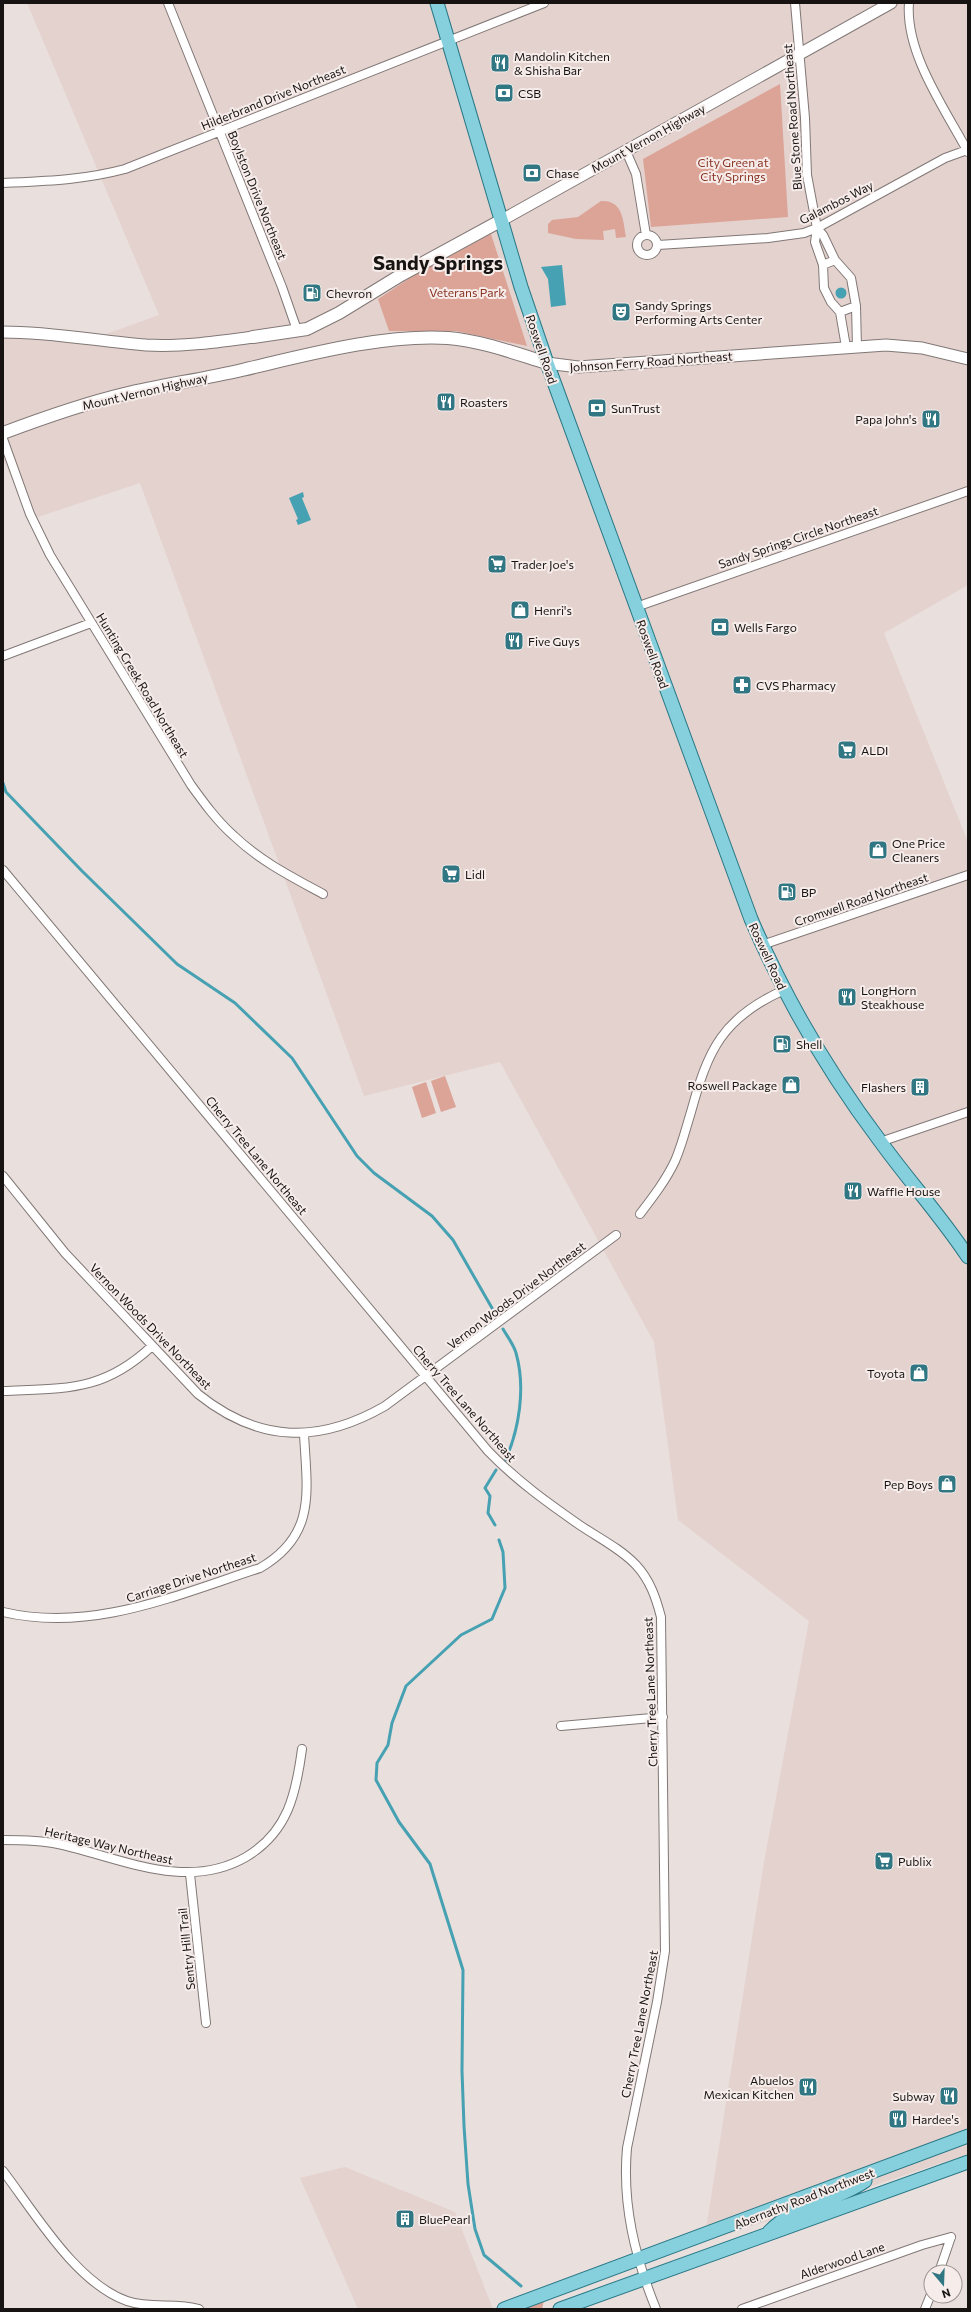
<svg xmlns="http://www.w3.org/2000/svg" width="971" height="2312" viewBox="0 0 971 2312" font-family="Commissioner,sans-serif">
	<rect width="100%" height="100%" fill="#e9dfdd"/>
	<path fill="#e4d2ce" d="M27,3H968V585L884,633L968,842V2154L704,2242L764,1862L809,1621L678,1520L654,1342L500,1062L364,1096L140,483L29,520L3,458V330L95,338L159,315Z
		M345,2167L455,2212L493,2309H358L300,2178Z"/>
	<path fill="#dca397" d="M780,84L788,217L651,227L643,159Z
		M601,201C623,200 623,220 626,237L616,238L615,229L603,231L604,240L576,239L548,233V224L552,220L578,217Z
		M491,234L527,346L456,331H389L378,299L413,276Z
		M445,1076L456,1107L441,1112L431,1081Z
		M426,1082L436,1113L422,1118L412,1087Z
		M544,2300L542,2309H522Z"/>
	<path fill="#46a1b2" d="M562,265L566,305L551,307L548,279L541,267Z
		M835.5 293a5.5 5.5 0 1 1 11 0a5.5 5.5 0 1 1-11 0Z
		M303,492L304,497L302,498L311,520L298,525L296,520L298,519L289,498Z"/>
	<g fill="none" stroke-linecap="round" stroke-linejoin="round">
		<path stroke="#46a1b2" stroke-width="3" d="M3,783L6,792L82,871L177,964L235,1003L292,1058L357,1156L374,1173L432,1216L453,1240L496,1315
			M503,1329C507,1336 514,1345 516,1353C526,1388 519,1430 505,1461
			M495,1525L488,1513L490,1496L485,1488L496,1470
			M499,1540L503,1552L505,1588L492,1619L461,1635L406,1686L392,1723L388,1745L377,1763L376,1780L399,1822L430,1864L463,1970L462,2071L464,2126L468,2184L475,2229L484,2255L521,2286"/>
		<g stroke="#817876" stroke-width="10">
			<path id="minor" d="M168,3L282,287L297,330
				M795,3L805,118L807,175L817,228L815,242L823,265
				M909,3C905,53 945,109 968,152
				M626,151L636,174L646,235
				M3,183C45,181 84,180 125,169L544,3
				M817,228L823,235L835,260L851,278L856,306L857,347
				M637 245a10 10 0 1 1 20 0a10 10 0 1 1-20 0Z
				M658,245L768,238L804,233L817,228L945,158L967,150
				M835,260L823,265L824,288L831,302L840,312L846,347
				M840,312L856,306
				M3,439L30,514L50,555L191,785C204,803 217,821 234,836C260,861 292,877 323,894
				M636,607L968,491
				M3,656L91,623
				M3,870L488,1451C517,1481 548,1503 581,1526C599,1538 621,1549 636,1565C650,1580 656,1598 661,1617L665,1951L657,2002L627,2148C622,2205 635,2257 656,2309
				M762,945L968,875
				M880,1142L968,1112
				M3,1176L65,1253L198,1394C259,1443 319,1444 385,1406L616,1235
				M640,1214C653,1197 666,1180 675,1161C682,1145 686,1128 691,1112C708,1050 722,1018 784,990
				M3,1391C66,1388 103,1392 152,1346
				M3,1612C92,1633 176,1595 260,1568C317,1535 307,1491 304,1434
				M561,1726L663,1717
				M3,1840C21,1840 39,1840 58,1844C119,1857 186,1892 246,1857C288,1832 296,1794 302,1749
				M190,1874L206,2023
				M3,2171C35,2213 76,2283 127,2301C150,2309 176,2302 199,2309
				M939,2272L951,2237
				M742,2309L922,2245L951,2237
				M925,2309L931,2294"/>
		</g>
		<g stroke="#817876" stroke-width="13">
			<path id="tertiary" d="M502,220L891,3
				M3,332C51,332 98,341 146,345C181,347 218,342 253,337
				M547,363L578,367L886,345L922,348L968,359"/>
		</g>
		<g stroke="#817876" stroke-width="14">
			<path id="secondary" d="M253,337L307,329L339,313L401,275L502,220
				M3,433C43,418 82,404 124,394C163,385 203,379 242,370C306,355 383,334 448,338C482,341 514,353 547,363"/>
		</g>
		<g stroke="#2a7886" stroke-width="15">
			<path id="primary" d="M437,3L521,287L547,363L751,919C785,998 828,1072 880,1141C908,1180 941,1216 968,1257
				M769,2232C794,2205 835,2202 865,2181
				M504,2309L968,2136
				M560,2309L968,2162"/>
		</g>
		<use href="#minor" stroke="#fff" stroke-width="8"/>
		<use href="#tertiary" stroke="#fff" stroke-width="11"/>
		<use href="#secondary" stroke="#fff" stroke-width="12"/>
		<use href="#primary" stroke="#86cfdc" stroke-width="13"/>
	</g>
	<defs>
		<g id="restaurant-square" transform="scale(1)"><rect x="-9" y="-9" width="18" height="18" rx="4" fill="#307683" stroke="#f6ecea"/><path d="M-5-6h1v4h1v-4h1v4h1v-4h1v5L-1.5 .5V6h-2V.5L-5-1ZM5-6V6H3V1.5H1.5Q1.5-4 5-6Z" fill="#fff"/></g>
		<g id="bank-square" transform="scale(1)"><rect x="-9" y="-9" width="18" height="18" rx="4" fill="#307683" stroke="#f6ecea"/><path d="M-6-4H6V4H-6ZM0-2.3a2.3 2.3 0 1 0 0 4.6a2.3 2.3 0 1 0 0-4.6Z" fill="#fff"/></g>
		<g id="fuel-square" transform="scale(1)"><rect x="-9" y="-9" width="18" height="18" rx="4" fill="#307683" stroke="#f6ecea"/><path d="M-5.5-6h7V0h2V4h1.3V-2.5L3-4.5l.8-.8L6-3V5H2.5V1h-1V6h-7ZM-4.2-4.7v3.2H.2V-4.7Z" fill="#fff"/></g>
		<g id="theatre-square" transform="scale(1)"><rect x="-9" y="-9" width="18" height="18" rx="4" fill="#307683" stroke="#f6ecea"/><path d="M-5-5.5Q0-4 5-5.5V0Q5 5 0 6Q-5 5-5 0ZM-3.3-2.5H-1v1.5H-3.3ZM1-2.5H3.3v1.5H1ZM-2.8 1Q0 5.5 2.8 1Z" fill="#fff"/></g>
		<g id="supermarket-square" transform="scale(1)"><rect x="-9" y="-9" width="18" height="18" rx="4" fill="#307683" stroke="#f6ecea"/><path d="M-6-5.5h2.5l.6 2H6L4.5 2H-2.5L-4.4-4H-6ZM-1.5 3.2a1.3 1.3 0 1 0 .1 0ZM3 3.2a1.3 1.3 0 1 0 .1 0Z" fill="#fff"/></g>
		<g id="shop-square" transform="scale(1)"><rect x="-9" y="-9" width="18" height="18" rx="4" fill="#307683" stroke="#f6ecea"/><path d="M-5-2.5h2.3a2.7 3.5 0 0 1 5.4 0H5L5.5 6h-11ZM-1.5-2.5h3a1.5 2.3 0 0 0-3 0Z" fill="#fff"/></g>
		<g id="pharmacy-square" transform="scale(1)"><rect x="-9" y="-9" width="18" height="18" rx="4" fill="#307683" stroke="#f6ecea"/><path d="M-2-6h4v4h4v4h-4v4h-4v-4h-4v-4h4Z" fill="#fff"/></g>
		<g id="building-square" transform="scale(1)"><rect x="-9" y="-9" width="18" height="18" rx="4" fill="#307683" stroke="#f6ecea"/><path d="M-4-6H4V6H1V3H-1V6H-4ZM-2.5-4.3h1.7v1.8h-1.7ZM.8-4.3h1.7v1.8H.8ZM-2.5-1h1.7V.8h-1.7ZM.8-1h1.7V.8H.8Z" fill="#fff"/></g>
	</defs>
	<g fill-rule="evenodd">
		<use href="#restaurant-square" x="500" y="63"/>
		<use href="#bank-square" x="504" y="93"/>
		<use href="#bank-square" x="532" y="173"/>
		<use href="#fuel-square" x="312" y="293"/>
		<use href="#theatre-square" x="621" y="312"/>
		<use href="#restaurant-square" x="446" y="402"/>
		<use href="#bank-square" x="597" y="408"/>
		<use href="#restaurant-square" x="931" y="419"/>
		<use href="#supermarket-square" x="497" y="564"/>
		<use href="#shop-square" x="520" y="610"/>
		<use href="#bank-square" x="720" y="627"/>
		<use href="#restaurant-square" x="514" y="641"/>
		<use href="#pharmacy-square" x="742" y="685"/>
		<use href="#supermarket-square" x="847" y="750"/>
		<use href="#shop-square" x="878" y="850"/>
		<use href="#supermarket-square" x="451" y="874"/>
		<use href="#fuel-square" x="787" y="892"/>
		<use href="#restaurant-square" x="847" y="997"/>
		<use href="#fuel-square" x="782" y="1044"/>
		<use href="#shop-square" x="791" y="1085"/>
		<use href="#building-square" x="920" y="1087"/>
		<use href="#restaurant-square" x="853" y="1191"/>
		<use href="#shop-square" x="919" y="1373"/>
		<use href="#shop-square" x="947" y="1484"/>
		<use href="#supermarket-square" x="884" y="1861"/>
		<use href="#restaurant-square" x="808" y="2087"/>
		<use href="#restaurant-square" x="949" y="2096"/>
		<use href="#restaurant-square" x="898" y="2119"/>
		<use href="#building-square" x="405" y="2219"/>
	</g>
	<g text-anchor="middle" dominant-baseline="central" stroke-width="4" stroke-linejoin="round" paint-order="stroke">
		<g font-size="12" fill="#161312" stroke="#f6ecea" text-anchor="start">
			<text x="514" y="56">Mandolin Kitchen<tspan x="514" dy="14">&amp; Shisha Bar</tspan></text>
			<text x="518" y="93">CSB</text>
			<text x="546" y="173">Chase</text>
			<text x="326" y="293">Chevron</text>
			<text x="635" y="305">Sandy Springs<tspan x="635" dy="14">Performing Arts Center</tspan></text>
			<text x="460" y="402">Roasters</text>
			<text x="611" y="408">SunTrust</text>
			<text x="917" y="419" text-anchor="end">Papa John's</text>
			<text x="511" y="564">Trader Joe's</text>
			<text x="534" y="610">Henri's</text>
			<text x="734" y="627">Wells Fargo</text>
			<text x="528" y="641">Five Guys</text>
			<text x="756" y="685">CVS Pharmacy</text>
			<text x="861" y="750">ALDI</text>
			<text x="892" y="843">One Price<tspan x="892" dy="14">Cleaners</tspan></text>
			<text x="465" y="874">Lidl</text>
			<text x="801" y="892">BP</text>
			<text x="861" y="990">LongHorn<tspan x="861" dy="14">Steakhouse</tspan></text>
			<text x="796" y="1044">Shell</text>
			<text x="777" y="1085" text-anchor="end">Roswell Package</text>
			<text x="906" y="1087" text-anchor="end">Flashers</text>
			<text x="867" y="1191">Waffle House</text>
			<text x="905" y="1373" text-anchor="end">Toyota</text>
			<text x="933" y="1484" text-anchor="end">Pep Boys</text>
			<text x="898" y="1861">Publix</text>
			<text x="794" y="2080" text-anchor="end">Abuelos<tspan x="794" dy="14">Mexican Kitchen</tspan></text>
			<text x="935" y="2096" text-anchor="end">Subway</text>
			<text x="912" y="2119">Hardee's</text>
			<text x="419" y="2219">BluePearl</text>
		</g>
		<g font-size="12" fill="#161312" stroke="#f6ecea">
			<text transform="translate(273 97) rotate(-22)">Hilderbrand Drive Northeast</text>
			<text transform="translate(792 117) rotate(-94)">Blue Stone Road Northeast</text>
			<text transform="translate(648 138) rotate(-29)">Mount Vernon Highway</text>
			<text transform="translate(258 195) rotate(68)">Boylston Drive Northeast</text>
			<text transform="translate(836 202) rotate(-27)">Galambos Way</text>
			<text transform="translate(542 349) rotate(71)">Roswell Road</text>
			<text transform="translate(651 361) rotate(-4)">Johnson Ferry Road Northeast</text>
			<text transform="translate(145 391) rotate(-13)">Mount Vernon Highway</text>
			<text transform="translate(798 537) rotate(-19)">Sandy Springs Circle Northeast</text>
			<text transform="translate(653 654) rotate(70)">Roswell Road</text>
			<text transform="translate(143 685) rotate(59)">Hunting Creek Road Northeast</text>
			<text transform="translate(861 899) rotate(-19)">Cromwell Road Northeast</text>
			<text transform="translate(768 956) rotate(65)">Roswell Road</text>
			<text transform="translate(257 1155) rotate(50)">Cherry Tree Lane Northeast</text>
			<text transform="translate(516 1295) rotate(-37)">Vernon Woods Drive Northeast</text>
			<text transform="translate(151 1326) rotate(46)">Vernon Woods Drive Northeast</text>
			<text transform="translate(465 1403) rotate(49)">Cherry Tree Lane Northeast</text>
			<text transform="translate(191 1577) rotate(-18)">Carriage Drive Northeast</text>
			<text transform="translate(650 1692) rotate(-92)">Cherry Tree Lane Northeast</text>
			<text transform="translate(109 1845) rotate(13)">Heritage Way Northeast</text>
			<text transform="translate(186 1949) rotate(-96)">Sentry Hill Trail</text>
			<text transform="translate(639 2024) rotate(-79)">Cherry Tree Lane Northeast</text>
			<text transform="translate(804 2198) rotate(-21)">Abernathy Road Northwest</text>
			<text transform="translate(842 2260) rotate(-19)">Alderwood Lane</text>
		</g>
		<g font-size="12" fill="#893425" stroke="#f6ecea">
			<text x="733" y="162">City Green at<tspan x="733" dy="14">City Springs</tspan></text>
			<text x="467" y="292">Veterans Park</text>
		</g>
		<g font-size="20" font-weight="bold" fill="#161312" stroke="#f6ecea">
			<text x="438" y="262">Sandy Springs</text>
		</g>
	</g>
	<rect width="971" height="2312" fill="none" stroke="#161312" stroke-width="8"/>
	<g transform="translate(943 2284) rotate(161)"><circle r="19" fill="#f6ecea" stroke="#9c9594"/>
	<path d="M0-3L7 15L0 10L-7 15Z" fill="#307683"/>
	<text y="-6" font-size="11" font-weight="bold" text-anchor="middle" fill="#161312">N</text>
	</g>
</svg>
